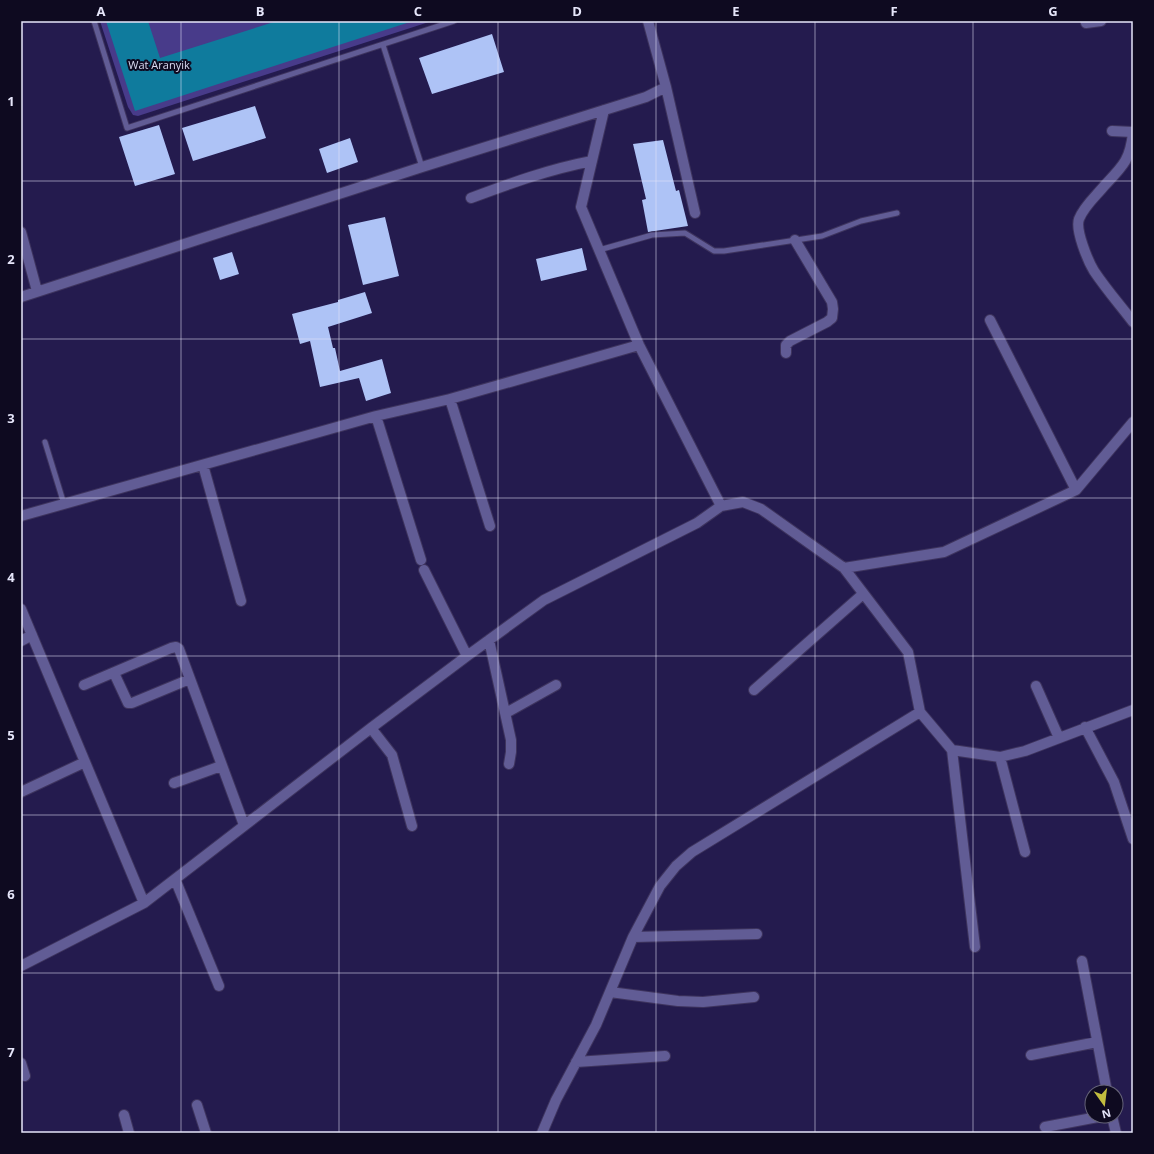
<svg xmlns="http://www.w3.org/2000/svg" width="1154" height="1154" viewBox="0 0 1154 1154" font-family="'Open Sans',sans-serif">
	<rect width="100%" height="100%" fill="#241b4e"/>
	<path fill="#483b8a" d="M100,21H432L138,116L133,115L128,107Z"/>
	<path fill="#0f7b9d" d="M106,21H148L160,58L277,21H413L135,111Z"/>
	<path fill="#aec3f6" d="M492,34L504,72L432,94L419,58Z
		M255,106L266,138L193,161L182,128Z
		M159,125L175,174L135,186L119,137Z
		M350,138L358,162L327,173L319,149Z
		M663,140L676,191L679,190L688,226L648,232L642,200L646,199L633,144Z
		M385,217L399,276L363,285L348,225Z
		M582,248L587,270L541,281L536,259Z
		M232,252L239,274L220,280L213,258Z
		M365,292L372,313L328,327L333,348H335L340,371L382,359L391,393L366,401L359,378L320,387L310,341L300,344L292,314L338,302V300Z"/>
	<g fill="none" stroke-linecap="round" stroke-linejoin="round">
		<g stroke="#3e345e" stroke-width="7">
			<path id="service" d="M94,21L127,128L454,21
				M383,45L422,167
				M599,250L652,235L685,233L714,251H724L822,236L861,221L897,213
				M45,442L64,504"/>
		</g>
		<g stroke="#3e345e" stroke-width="12">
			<path id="minor" d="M1086,23L1101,21
				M666,87L695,213
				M1112,131L1133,132
				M1133,133C1130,160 1123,166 1105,185C1096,196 1084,206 1079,219C1075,230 1088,261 1094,271C1106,289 1120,305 1133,322
				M471,198C511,183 550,169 592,161
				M21,232L37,291
				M21,297L422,167L646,97L666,87L648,21
				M990,320L1076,490
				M786,353V345L790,341L827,322L832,318L833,309L832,302L795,240
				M450,399L490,526
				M376,416L421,560
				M203,465L241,601
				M721,506L743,502L761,509L844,568L908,652L920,712L952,750L1000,757L1025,751L1133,710
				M21,516L376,416L450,399L639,345
				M844,568L944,552L1076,490L1133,422
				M424,570L467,656
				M21,609L144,903
				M489,640L511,740V752L509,764
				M21,641L32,635
				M114,673L128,703H132L190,679
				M84,685L171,648L176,647L179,649L244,825
				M1036,686L1059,738
				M754,690L863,594
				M506,713L556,685
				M1085,727L1114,782L1133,839
				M371,728L392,755L412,826
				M952,750L975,947
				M1000,757L1025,852
				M174,783L221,766
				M21,792L85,762
				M175,879L219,986
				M633,937L757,934
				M1082,961L1107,1092
				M21,966L144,903L371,728L467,656L544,600L697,523L721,506L639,345L581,207L604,110
				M610,992L678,1001L703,1002L754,997
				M1031,1055L1097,1042
				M576,1062L665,1056
				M21,1063L25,1076
				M197,1105L206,1133
				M124,1115L129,1133
				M1112,1116L1116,1133
				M1045,1127L1103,1116
				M542,1133L556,1100L596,1025L633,937L660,886L676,866L692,852L920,712"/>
		</g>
		<use href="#service" stroke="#615c95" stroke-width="5"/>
		<use href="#minor" stroke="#615c95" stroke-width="10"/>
	</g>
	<path fill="none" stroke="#e6e6fa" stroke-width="1" stroke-opacity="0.55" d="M181,21V1133M339,21V1133M498,21V1133M656,21V1133M815,21V1133M973,21V1133M21,181H1133M21,339H1133M21,498H1133M21,656H1133M21,815H1133M21,973H1133"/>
	<g text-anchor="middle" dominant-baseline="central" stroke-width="4" stroke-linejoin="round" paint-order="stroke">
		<g font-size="11" fill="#d9d9f0" stroke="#0e0a20">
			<text x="159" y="64">Wat Aranyik</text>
		</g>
	</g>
	<rect width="1154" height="1154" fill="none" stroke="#0e0a20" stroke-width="44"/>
	<g transform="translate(1104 1104) rotate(166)"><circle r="19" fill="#0e0a20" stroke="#646277"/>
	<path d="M0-3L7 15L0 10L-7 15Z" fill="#c2bd3f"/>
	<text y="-6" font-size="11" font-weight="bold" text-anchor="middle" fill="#e6e6fa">N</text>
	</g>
	<rect x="22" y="22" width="1110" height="1110" fill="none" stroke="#e6e6fa" stroke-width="1.5"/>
	<g font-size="13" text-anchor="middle" font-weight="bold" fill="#e6e6fa">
		<text x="101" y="16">A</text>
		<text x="260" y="16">B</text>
		<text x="418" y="16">C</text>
		<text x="577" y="16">D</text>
		<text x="736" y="16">E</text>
		<text x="894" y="16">F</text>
		<text x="1053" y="16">G</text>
		<text x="11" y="106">1</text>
		<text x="11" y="264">2</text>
		<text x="11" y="423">3</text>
		<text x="11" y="582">4</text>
		<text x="11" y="740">5</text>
		<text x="11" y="899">6</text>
		<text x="11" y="1057">7</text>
	</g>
</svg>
